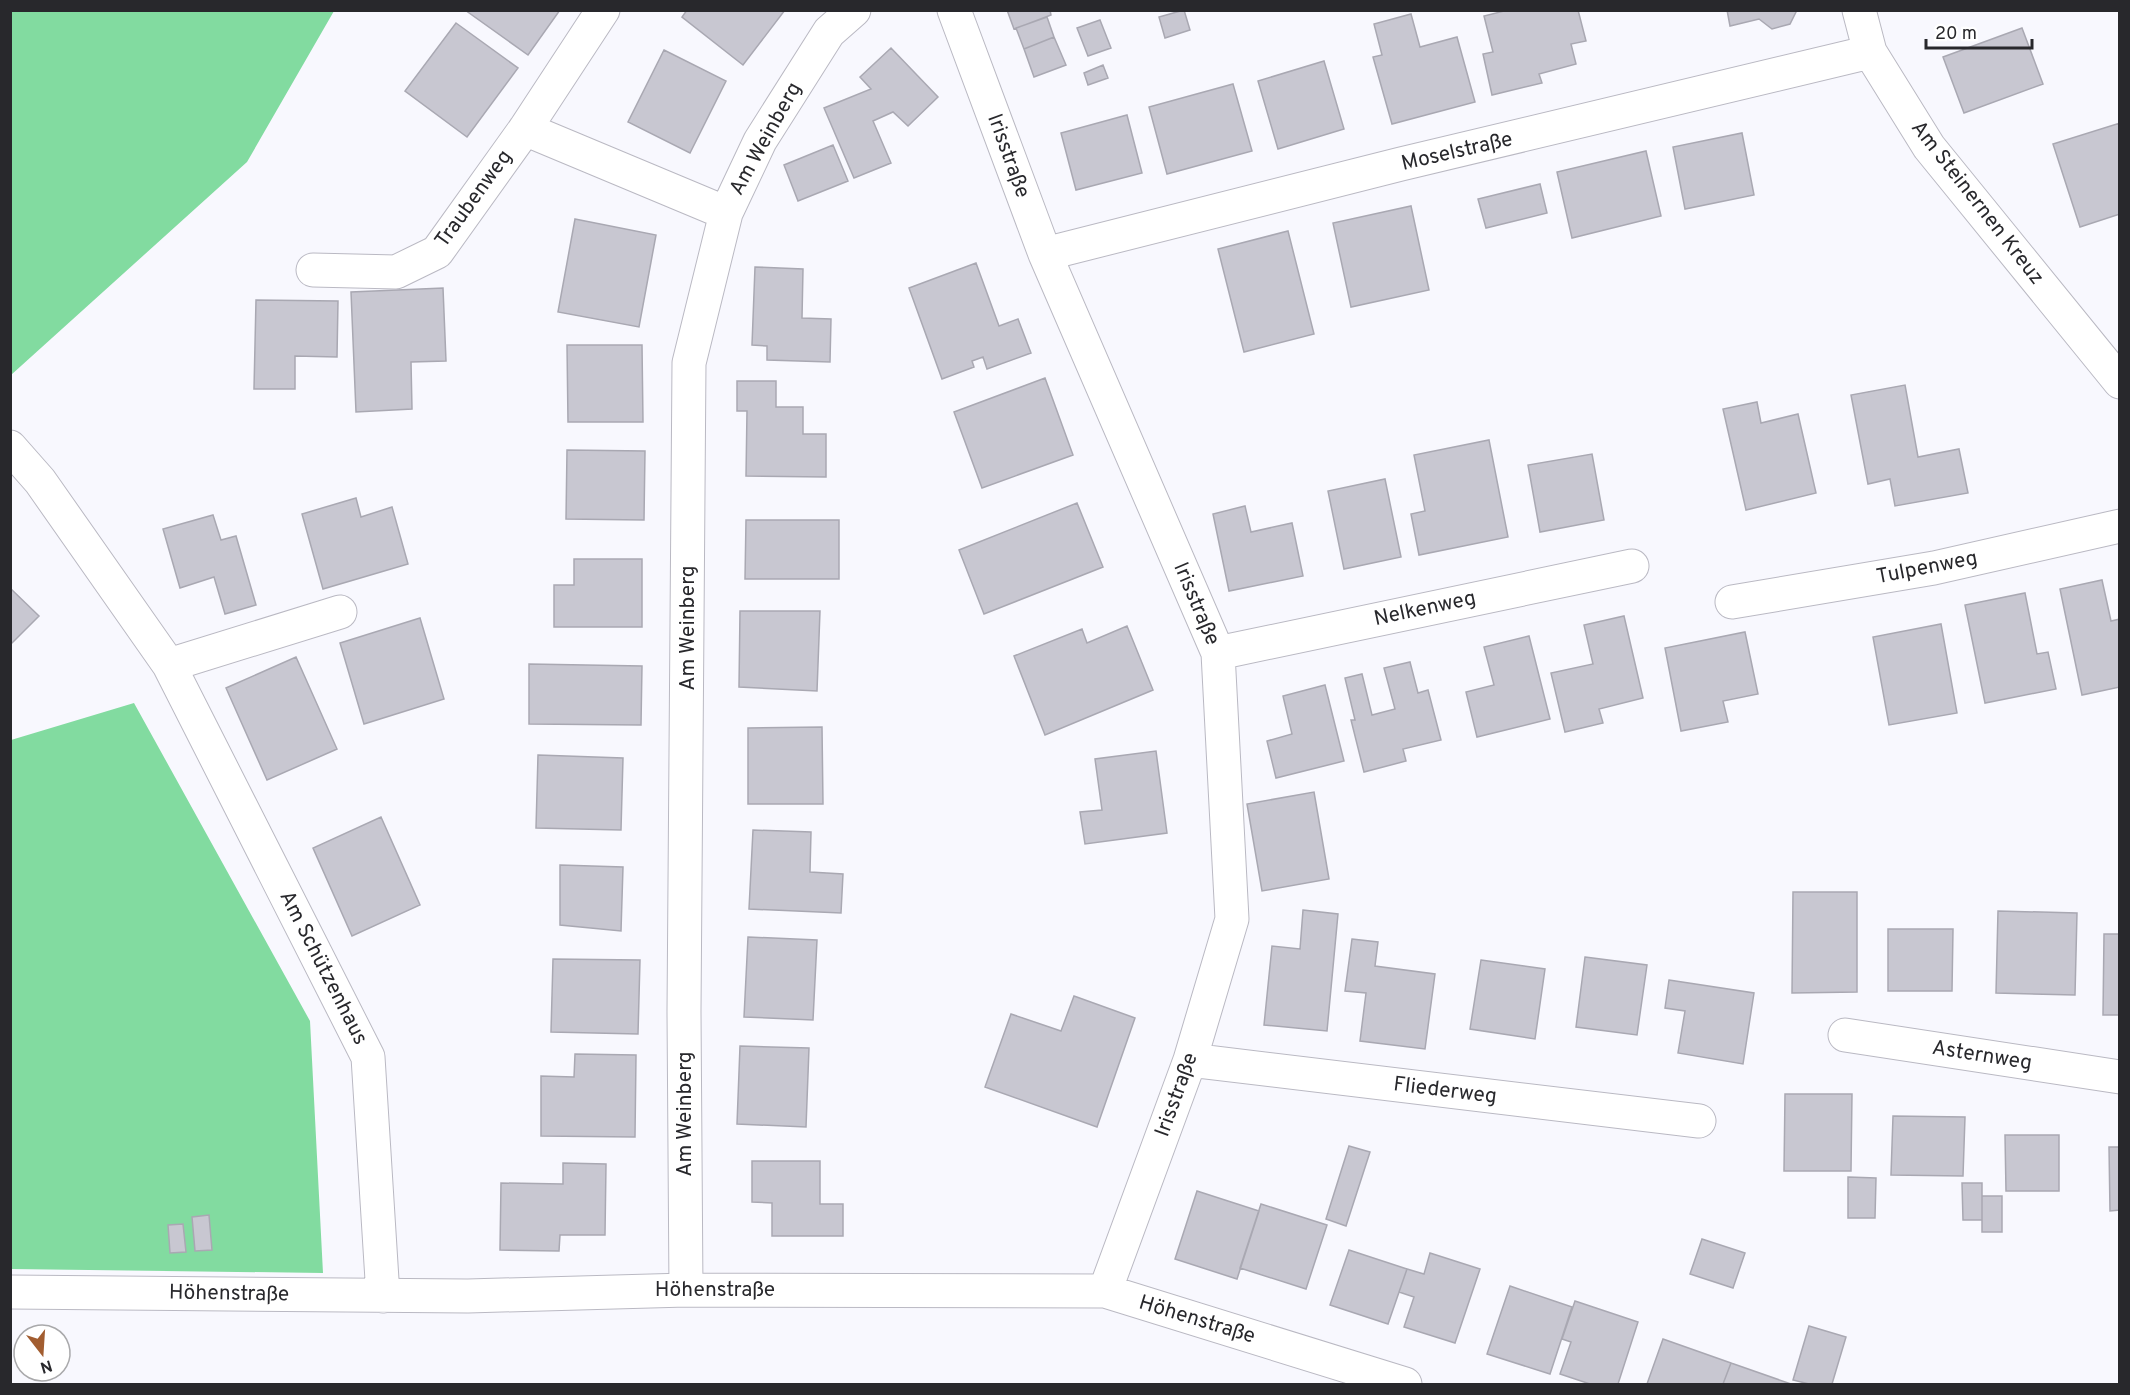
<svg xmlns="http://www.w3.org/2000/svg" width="2130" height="1395" viewBox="0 0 2130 1395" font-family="Overpass,sans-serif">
	<rect width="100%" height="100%" fill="#f8f8fe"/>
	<path fill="#82dba0" d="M11,10L334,11L247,162L11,375Z
		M134,703L310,1021L323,1273L11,1269V740Z"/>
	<path fill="#c8c7d1" stroke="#a9a8b2" stroke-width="1.5" d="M465,10H560L528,55Z
		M687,10H785L743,65L682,17Z
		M1007,10H1050L1051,15L1014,29Z
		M1184,10L1190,30L1165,38L1159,17Z
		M1508,10H1578L1586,41L1571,44L1576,64L1539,74L1542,83L1492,95L1483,54L1493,52L1484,16Z
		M1727,10H1797L1790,24L1772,29L1759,19L1730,26Z
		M1411,14L1420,47L1457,37L1475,102L1392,124L1373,57L1382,55L1374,24Z
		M1047,17L1054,37L1024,49L1016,28Z
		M1100,20L1111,48L1088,56L1077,28Z
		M456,23L518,68L467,137L405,91Z
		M2022,28L2043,84L1964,113L1943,57Z
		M1054,37L1066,65L1034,77L1024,49Z
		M891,48L938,97L908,126L893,112L873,121L891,163L854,178L824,108L871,89L860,77Z
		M664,50L726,81L690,153L628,122Z
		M1324,61L1344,129L1278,149L1258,81Z
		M1103,65L1108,78L1088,85L1084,73Z
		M1233,84L1252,151L1167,174L1149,107Z
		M1127,115L1142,173L1076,190L1061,133Z
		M2120,123V214L2080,227L2053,144Z
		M1742,133L1754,195L1685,209L1673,147Z
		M833,145L848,181L798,201L784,165Z
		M1646,151L1661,216L1572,238L1557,172Z
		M1540,184L1547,213L1486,228L1478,199Z
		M1411,206L1429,290L1351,307L1333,223Z
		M575,219L656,235L639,327L558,312Z
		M1288,231L1314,334L1244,352L1218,249Z
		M976,263L999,326L1018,319L1031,353L987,369L983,357L972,361L974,367L942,379L909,288Z
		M755,267L803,269L802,318L831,319L830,362L767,360V346L752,345Z
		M443,288L446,361L411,362L412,409L356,412L351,292Z
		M256,300L338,301L337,357L295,356V389H254Z
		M567,345H642L643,422H568Z
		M1045,378L1073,455L982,488L954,412Z
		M737,381H776V407H803V434H826V477L746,476L747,411H737Z
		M1905,385L1918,457L1959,449L1968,493L1895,506L1890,479L1868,484L1851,395Z
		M1757,402L1761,423L1798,414L1816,493L1746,510L1723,409Z
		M1489,440L1508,537L1419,555L1411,514L1425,511L1414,455Z
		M567,450L645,451L644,520L566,519Z
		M1592,454L1604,520L1540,532L1528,465Z
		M1385,479L1401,557L1344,569L1328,491Z
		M356,498L361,517L392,507L408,564L323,589L302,514Z
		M1077,503L1103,567L984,614L959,550Z
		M1245,506L1251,532L1292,523L1303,576L1229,591L1213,514Z
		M213,515L221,540L236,536L256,605L225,614L214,577L180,588L163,529Z
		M746,520H839V579H745Z
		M574,559H642V627H554V585H574Z
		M2102,580L2111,621L2120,619V687L2082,695L2060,589Z
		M10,588L39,616L10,645Z
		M2025,593L2037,654L2048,652L2056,689L1985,703L1965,605Z
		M740,611H820L817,691L739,687Z
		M1624,616L1643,698L1599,709L1603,723L1565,732L1551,673L1593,664L1584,625Z
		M420,618L444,699L364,724L340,643Z
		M1941,624L1957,713L1889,725L1873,637Z
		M1127,626L1153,690L1045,735L1014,656L1082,629L1087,643Z
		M1745,632L1758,694L1723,701L1728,722L1681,731L1665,648Z
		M1529,636L1550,719L1477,737L1466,692L1494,685L1484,647Z
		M296,657L337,749L267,780L226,688Z
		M1410,662L1418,693L1428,690L1441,740L1403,749L1406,761L1364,772L1351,720H1355L1345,678L1362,674L1372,715L1395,709L1384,668Z
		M529,664L642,666L641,725L529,724Z
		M1325,685L1344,761L1276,778L1267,741L1292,734L1283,696Z
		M822,727L823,804H748V728Z
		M1156,751L1167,833L1085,844L1080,812L1102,810L1095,759Z
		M538,755L623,758L621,830L536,828Z
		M1314,792L1329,879L1262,891L1247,804Z
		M381,817L420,905L352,936L313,848Z
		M753,830L811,832L810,872L843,874L841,913L749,909Z
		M560,865L623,867L621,931L560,925Z
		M1793,892H1857V992L1792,993Z
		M1303,910L1338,914L1327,1031L1264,1025L1272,946L1300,949Z
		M1998,911L2077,913L2075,995L1996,993Z
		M1888,929H1953L1952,991H1888Z
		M2104,934H2120V1015H2103Z
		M748,937L817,940L813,1020L744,1017Z
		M1352,939L1378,942L1375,966L1435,974L1425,1049L1360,1041L1366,993L1345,991Z
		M1585,957L1647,965L1637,1035L1576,1027Z
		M553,959L640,960L638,1034L551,1032Z
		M1481,960L1545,969L1535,1039L1470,1029Z
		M1669,980L1754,993L1743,1064L1678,1053L1685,1011L1665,1008Z
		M1074,996L1135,1018L1097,1127L985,1087L1011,1014L1061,1031Z
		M740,1046L809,1048L806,1127L737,1124Z
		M575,1054L636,1055L635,1137L541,1136V1076L574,1077Z
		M1785,1094H1852L1851,1171H1784Z
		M1893,1116L1965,1117L1963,1176L1891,1175Z
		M2005,1135H2059V1191H2006Z
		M1349,1146L1370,1152L1346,1226L1326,1219Z
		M2109,1147H2120V1210L2110,1211Z
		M752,1161H820V1204H843V1236H772V1203L752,1202Z
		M563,1163L606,1164L605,1235H560L559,1251L500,1250L501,1183L563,1184Z
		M1848,1177L1876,1178L1875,1218H1848Z
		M1962,1183H1982V1220H1963Z
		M1197,1191L1259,1211L1237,1279L1175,1259Z
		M1982,1196H2002V1232H1982Z
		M1261,1204L1327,1225L1306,1289L1240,1268Z
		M209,1215L212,1250L195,1251L192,1217Z
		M183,1224L186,1252L170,1253L168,1225Z
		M1702,1239L1745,1253L1733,1288L1690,1274Z
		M1349,1250L1407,1269L1388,1324L1330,1305Z
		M1430,1253L1480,1269L1455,1343L1404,1327L1414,1297L1399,1292L1407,1269L1424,1274Z
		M1510,1286L1572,1307L1550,1374L1487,1354Z
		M1575,1301L1638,1322L1618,1384H1590L1560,1374L1571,1342L1562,1339Z
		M1809,1326L1846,1337L1832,1384H1809L1793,1380Z
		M1663,1339L1731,1363L1723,1384H1647Z
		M1731,1363L1791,1384H1723Z"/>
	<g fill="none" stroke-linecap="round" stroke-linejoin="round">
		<g stroke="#bab9c3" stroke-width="35">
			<path id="street" d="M954,10L1045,254L1218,653L1232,919L1190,1060L1105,1291
				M1859,10L1870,52L1929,147L2120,382
				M525,129L726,213
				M1045,254L1401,164L1870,52
				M313,270L396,272L437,252L525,129L603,10
				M10,447L40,481L169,665L368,1057L383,1296
				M1732,602L1934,568L2120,526
				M1218,653L1632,566
				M169,665L340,612
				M1845,1035L2120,1077
				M1190,1060L1699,1121
				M686,1290L684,1012L689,363L726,213L760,141L829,32L854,10
				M10,1292L468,1296L686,1290L1105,1291L1405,1384"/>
		</g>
		<use href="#street" stroke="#fff" stroke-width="33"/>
	</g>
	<g text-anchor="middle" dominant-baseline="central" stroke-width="4.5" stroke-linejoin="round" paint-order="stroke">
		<g font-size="21" fill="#28282c" stroke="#fff">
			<text transform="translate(766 139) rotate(-61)">Am Weinberg</text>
			<text transform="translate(1457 152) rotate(-13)">Moselstraße</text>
			<text transform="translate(1008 156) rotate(70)">Irisstraße</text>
			<text transform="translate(474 199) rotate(-54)">Traubenweg</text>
			<text transform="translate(1977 203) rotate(52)">Am Steinernen Kreuz</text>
			<text transform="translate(1927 568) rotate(-11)">Tulpenweg</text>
			<text transform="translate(1196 604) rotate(67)">Irisstraße</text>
			<text transform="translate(1425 609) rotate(-12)">Nelkenweg</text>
			<text transform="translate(688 628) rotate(-90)">Am Weinberg</text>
			<text transform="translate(323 968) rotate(63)">Am Schützenhaus</text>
			<text transform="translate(1982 1056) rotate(9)">Asternweg</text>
			<text transform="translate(1445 1091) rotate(7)">Fliederweg</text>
			<text transform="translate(1177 1095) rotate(-70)">Irisstraße</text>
			<text transform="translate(685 1114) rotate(-90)">Am Weinberg</text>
			<text x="715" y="1290">Höhenstraße</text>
			<text transform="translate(229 1294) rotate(1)">Höhenstraße</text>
			<text transform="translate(1197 1320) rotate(17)">Höhenstraße</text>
		</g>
	</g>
	<rect width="2130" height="1395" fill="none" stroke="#28282c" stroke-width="24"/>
	<g transform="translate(42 1353) rotate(163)"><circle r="28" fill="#ffffff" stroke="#a9a9ab" stroke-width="1.5"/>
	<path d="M0-4.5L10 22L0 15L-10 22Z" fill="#a25d30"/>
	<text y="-9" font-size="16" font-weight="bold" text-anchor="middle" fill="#28282c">N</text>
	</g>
	<path d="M1926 39v9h106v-9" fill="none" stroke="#28282c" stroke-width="3"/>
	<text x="1935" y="39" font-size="18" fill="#28282c" stroke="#ffffff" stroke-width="4.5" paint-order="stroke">20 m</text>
</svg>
